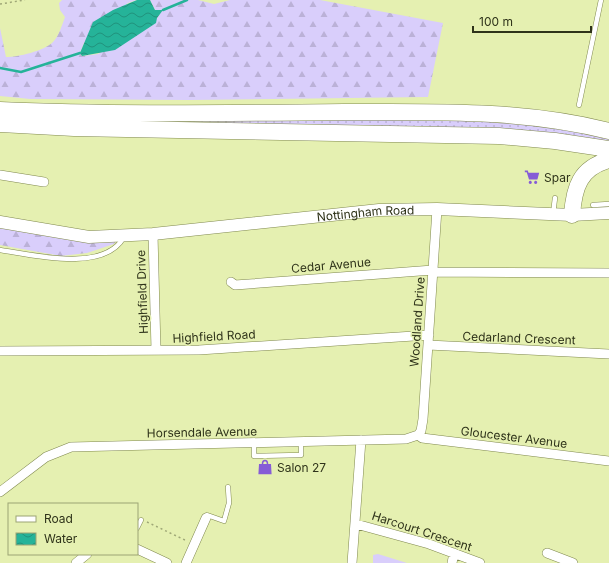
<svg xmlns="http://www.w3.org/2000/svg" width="609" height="563" viewBox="0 0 609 563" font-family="Inter,sans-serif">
	<defs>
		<pattern id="grass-dots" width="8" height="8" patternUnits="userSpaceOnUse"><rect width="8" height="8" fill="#d9cefb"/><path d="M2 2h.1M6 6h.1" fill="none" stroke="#bbb1d7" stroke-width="1.8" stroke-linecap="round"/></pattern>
		<pattern id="forest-firs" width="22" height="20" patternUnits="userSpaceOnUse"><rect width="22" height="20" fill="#d9cefb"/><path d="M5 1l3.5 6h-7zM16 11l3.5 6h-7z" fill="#bbb1d7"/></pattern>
		<pattern id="water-waves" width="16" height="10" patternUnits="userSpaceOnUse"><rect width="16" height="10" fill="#25b399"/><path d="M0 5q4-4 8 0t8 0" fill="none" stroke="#20927c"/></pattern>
	</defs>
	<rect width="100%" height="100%" fill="#e5f0b1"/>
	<path fill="url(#grass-dots)" d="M31,115L499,118L609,136V144L198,127Z"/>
	<path fill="url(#forest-firs)" d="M62,0H137L128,3L84,43L80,53L82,56L98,54L157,18L162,10H155L150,0H198L214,4L230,0H320L443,23L428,97L190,100L30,99L0,96V28L6,57C18,57 44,51 53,42C59,36 62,25 65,17L60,10L59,3Z
		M0,228L116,241L114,244L87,253L61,256L0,245Z"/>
	<path fill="#d9cefb" d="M378,554L407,563H373V555Z"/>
	<path fill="url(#water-waves)" d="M137,0H150L155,10H163L157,18L156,23L115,50L82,56L80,53L93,22L113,10Z"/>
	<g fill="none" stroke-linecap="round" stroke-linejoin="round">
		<path stroke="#25b399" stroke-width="2.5" d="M163,10L187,0
			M0,68L21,72L80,53"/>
		<g stroke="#80894f" stroke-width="5.5">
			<path id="lane" d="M579,105L601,0
				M593,205L609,204
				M553,214L555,198
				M0,250C33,255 104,273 124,237
				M254,443V456L301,455V442
				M206,518L207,515L224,521L229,503L228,487
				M137,528L141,520"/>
		</g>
		<g stroke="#80894f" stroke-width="10">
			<path id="street" d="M0,175L44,182
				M153,234L156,350
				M433,272L609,273
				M231,282L235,285L433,270
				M428,345L609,354
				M0,351L199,350L429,335
				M418,435L421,431L423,419L437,209
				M418,435L422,438L609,461
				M0,492L46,457L71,447L406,439L418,435
				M356,524L429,544L480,563
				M137,549L167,563
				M547,553L573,563
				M76,563L87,554
				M186,563L206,518
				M352,563L361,440
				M452,563L454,553"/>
		</g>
		<g stroke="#80894f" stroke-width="13">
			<g id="secondary">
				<path id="s1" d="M0,222L89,237L153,234L379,210L437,209L572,215L609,213"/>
			</g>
		</g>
		<g stroke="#80894f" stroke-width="17">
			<path id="highway" d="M0,110C114,115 229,113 344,112C433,112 522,109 609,131
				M0,124L74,128L499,136L555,141L609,149
				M572,215C574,187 580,168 609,160"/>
		</g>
		<path stroke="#9fa777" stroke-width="1.5" stroke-dasharray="2 3" stroke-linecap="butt" d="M0,4L25,0
			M147,522L187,541"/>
		<use href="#lane" stroke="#fff" stroke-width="4.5"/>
		<use href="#street" stroke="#fff" stroke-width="9"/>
		<use href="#secondary" stroke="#fff" stroke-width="12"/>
		<use href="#highway" stroke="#fff" stroke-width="16"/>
	</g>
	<defs>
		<g id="supermarket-bare" transform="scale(1.2)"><path d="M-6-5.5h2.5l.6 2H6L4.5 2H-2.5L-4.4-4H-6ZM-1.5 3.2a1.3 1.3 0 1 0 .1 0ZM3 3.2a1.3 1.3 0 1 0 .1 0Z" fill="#865cd6" stroke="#e5f0b1" stroke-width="2.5" paint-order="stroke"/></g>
		<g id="shop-bare" transform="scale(1.2)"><path d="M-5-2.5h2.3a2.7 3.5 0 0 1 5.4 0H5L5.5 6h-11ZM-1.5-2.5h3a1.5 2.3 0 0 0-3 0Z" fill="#865cd6" stroke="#e5f0b1" stroke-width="2.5" paint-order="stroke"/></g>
	</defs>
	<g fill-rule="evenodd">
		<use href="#supermarket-bare" x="532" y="177"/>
		<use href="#shop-bare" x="265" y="467"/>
	</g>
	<g text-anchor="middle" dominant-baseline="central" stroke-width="3" stroke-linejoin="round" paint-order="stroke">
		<g font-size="12" fill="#2f331a" stroke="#e5f0b1" text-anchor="start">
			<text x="544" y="177">Spar</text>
			<text x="277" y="467">Salon 27</text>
		</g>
		<g font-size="12" fill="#2f331a" stroke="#e5f0b1">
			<text stroke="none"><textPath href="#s1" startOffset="368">Nottingham Road</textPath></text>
			<text transform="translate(331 265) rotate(-5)">Cedar Avenue</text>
			<text transform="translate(142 292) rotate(-92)">Highfield Drive</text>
			<text transform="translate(417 322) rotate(-86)">Woodland Drive</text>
			<text transform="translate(214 336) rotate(-3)">Highfield Road</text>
			<text transform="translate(519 338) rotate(2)">Cedarland Crescent</text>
			<text transform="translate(202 432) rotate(-1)">Horsendale Avenue</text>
			<text transform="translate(514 437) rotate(7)">Gloucester Avenue</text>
			<text transform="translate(422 531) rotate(18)">Harcourt Crescent</text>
		</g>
	</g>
	<rect x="8" y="503" width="130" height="52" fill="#e5f0b1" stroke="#9ca475"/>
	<rect x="16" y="516" width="20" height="6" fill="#ffffff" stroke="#9ca475"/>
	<text x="44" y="523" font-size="12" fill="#2f331a">Road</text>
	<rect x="16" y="533" width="20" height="12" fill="url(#water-waves)" stroke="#9ca475"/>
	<text x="44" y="543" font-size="12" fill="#2f331a">Water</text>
	<path d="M473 26v6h118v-6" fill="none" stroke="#2f331a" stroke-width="2"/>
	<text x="479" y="26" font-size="12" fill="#2f331a" stroke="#e5f0b1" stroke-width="3" paint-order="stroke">100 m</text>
</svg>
